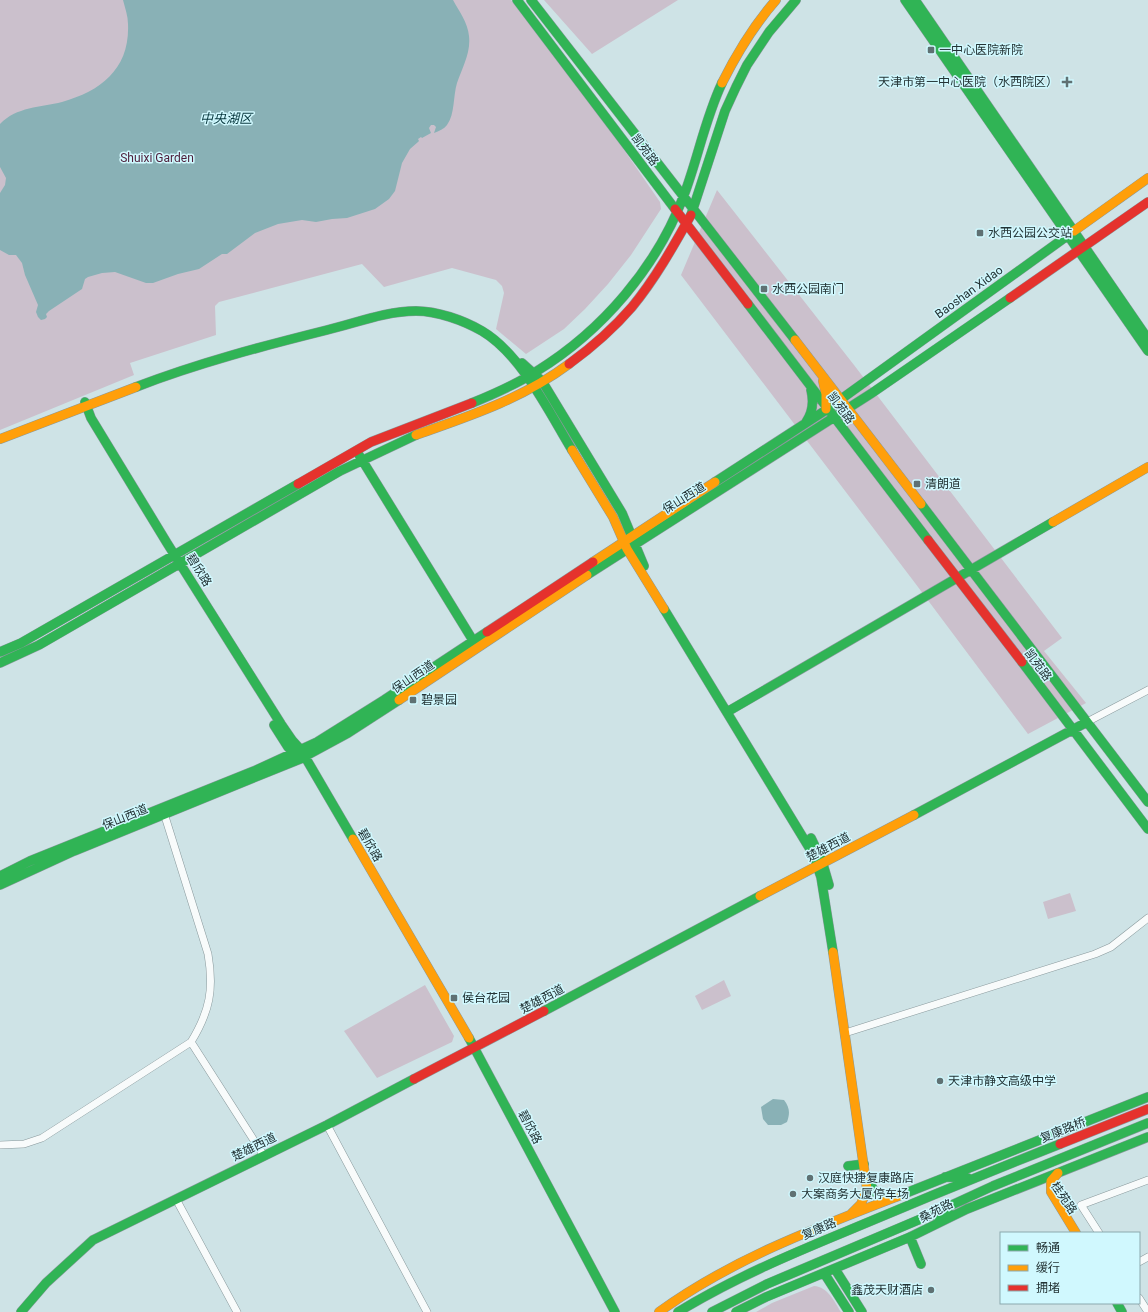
<svg xmlns="http://www.w3.org/2000/svg" width="1148" height="1312" viewBox="0 0 1148 1312" font-family="Roboto,'Noto Sans SC',sans-serif">
	<rect width="100%" height="100%" fill="#cee3e6"/>
	<path fill="#cbc0cc" d="M0,0H511L611,131L660,202L661,209L631,255L608,284L585,309L564,329L526,354L496,329L504,293L502,286L496,280L452,268L384,287L362,264L219,302L215,306L216,335L130,363L134,375L0,430Z
		M544,0H678L592,54Z
		M717,190L854,365L1062,638L1044,651L1086,703L1028,734L915,583L681,275Z
		M1070,893L1076,911L1048,919L1043,902Z
		M724,980L731,996L702,1010L695,996Z
		M425,985L454,1036L452,1042L377,1078L344,1031Z
		M814,1286C828,1287 834,1301 841,1312H756L772,1303Z"/>
	<path fill="#89b1b6" d="M123,0H453C459,11 468,23 469,36C471,53 462,68 457,83C453,96 455,114 447,125C444,129 439,131 434,133L436,127L434,125H431L429,128L431,133L422,138L421,137L418,139L419,141L418,142L410,149L402,163L395,191L389,199L375,209L347,218L332,219L316,222L302,220L278,224L255,233L227,254H222L199,269L178,274L153,283H146L115,272L102,273L88,277L85,279L82,289L49,311L46,314L47,317L45,319L41,320L38,317L36,312L38,305L25,275L22,263L16,255H9L0,250V193L5,185L6,178L0,167V124C16,107 41,107 62,102C102,91 130,68 128,24C128,16 125,8 123,0Z
		M773,1099L784,1100C790,1108 790,1113 787,1122L781,1125H768L763,1119L761,1107Z"/>
	<g fill="none" stroke-linecap="round" stroke-linejoin="round">
		<g stroke="#89999c" stroke-width="8">
			<path id="street" d="M1087,722L1148,690
				M845,1033L1095,954L1111,947L1148,918
				M191,1042L264,1156
				M327,1125L427,1312
				M0,1145L24,1144L42,1138L191,1042C210,1011 214,989 208,954L163,810
				M176,1199L237,1312
				M1099,1233L1081,1205L1148,1180
				M1139,1262L1148,1257
				M1139,1298L1148,1312"/>
		</g>
		<g stroke="#89999c" stroke-width="10">
			<path id="fast" d="M517,0L675,209
				M531,0L795,340
				M905,0L1148,351
				M915,0L1148,339
				M691,215L725,111L736,87L747,65L769,32L796,0
				M748,304L928,540
				M522,363L542,381L622,513L644,566
				M136,387C198,363 263,346 327,330C356,323 386,311 416,311C437,311 463,320 482,331C521,354 549,412 572,450
				M85,402L91,418L167,543L281,724L292,740L301,750L353,839
				M472,403C494,394 517,384 537,371C602,331 657,267 684,195C698,158 705,119 722,83
				M806,422C813,412 814,402 811,390
				M359,455L477,647
				M715,482L826,410L1074,231
				M921,504L1148,802
				M587,575L872,393L1010,298
				M664,609L813,854L821,877L833,952
				M0,652L21,643L298,484
				M1022,662L1148,829
				M0,663L39,645L340,471L416,435
				M727,712L1053,522
				M274,725L288,747L297,756
				M914,815L1087,722
				M811,838L822,861L829,885
				M0,876L30,861L254,771L317,742L384,700L487,632
				M0,885L74,851L300,759L348,733L399,700
				M544,1011L760,896
				M469,1038L615,1312
				M848,1166L864,1164
				M945,1177L968,1178
				M870,1181C873,1192 878,1197 889,1199
				M901,1195L1148,1097
				M935,1215H954
				M910,1237L921,1264
				M835,1269L862,1312
				M824,1273L849,1312
				M1117,1303L1122,1312
				M21,1312L46,1283L93,1240L327,1125L414,1079
				M678,1312C732,1279 789,1255 847,1231C918,1201 989,1172 1060,1144
				M712,1312L767,1284L930,1215L993,1186L1148,1123
				M736,1312L766,1297L910,1237L967,1209L1148,1137"/>
		</g>
		<g stroke="#89999c" stroke-width="10">
			<path id="slow" d="M722,83C737,53 754,25 776,0
				M1074,231L1148,178
				M795,340L921,504
				M823,381L826,394V409
				M416,435C470,416 522,399 569,364
				M0,439L136,387
				M572,450L613,517L627,549L664,609
				M1053,522L1148,467
				M593,562L715,482
				M399,700L587,575
				M353,839L469,1038
				M760,896L914,815
				M833,952L867,1189L861,1204L851,1214
				M1058,1173L1051,1181V1192L1076,1233
				M659,1312C732,1259 818,1227 901,1195"/>
		</g>
		<g stroke="#89999c" stroke-width="10">
			<path id="jam" d="M675,209L748,304
				M1010,298L1148,202
				M569,364C591,348 613,329 632,307C655,279 673,247 691,215
				M298,484L371,442L472,403
				M928,540L1022,662
				M487,632L593,562
				M414,1079L544,1011
				M1060,1144L1148,1109"/>
		</g>
		<use href="#street" stroke="#f8fbfb" stroke-width="7"/>
		<use href="#fast" stroke="#30b455" stroke-width="9"/>
		<use href="#slow" stroke="#ff9f0a" stroke-width="9"/>
		<use href="#jam" stroke="#e5322d" stroke-width="9"/>
	</g>
	<g fill="#5f7173" stroke="#d0f8fe" stroke-width="1.5">
		<rect x="927" y="46" width="8" height="8" rx="2"/>
		<path d="M1065 76h4v4h4v4h-4v4h-4v-4h-4v-4h4z"/>
		<rect x="976" y="229" width="8" height="8" rx="2"/>
		<rect x="760" y="285" width="8" height="8" rx="2"/>
		<rect x="913" y="480" width="8" height="8" rx="2"/>
		<rect x="409" y="696" width="8" height="8" rx="2"/>
		<rect x="450" y="994" width="8" height="8" rx="2"/>
		<circle cx="940" cy="1081" r="4"/>
		<circle cx="810" cy="1178" r="4"/>
		<circle cx="793" cy="1194" r="4"/>
		<circle cx="931" cy="1290" r="4"/>
	</g>
	<g text-anchor="middle" dominant-baseline="central" stroke-width="3" stroke-linejoin="round" paint-order="stroke">
		<g font-size="12" fill="#233335" stroke="#d0f8fe" text-anchor="start">
			<text x="939" y="50">一中心医院新院</text>
			<text x="1058" y="82" text-anchor="end">天津市第一中心医院（水西院区）</text>
			<text x="988" y="233">水西公园公交站</text>
			<text x="772" y="289">水西公园南门</text>
			<text x="925" y="484">清朗道</text>
			<text x="421" y="700">碧景园</text>
			<text x="462" y="998">侯台花园</text>
			<text x="948" y="1081">天津市静文高级中学</text>
			<text x="818" y="1178">汉庭快捷复康路店</text>
			<text x="801" y="1194">大案商务大厦停车场</text>
			<text x="923" y="1290" text-anchor="end">鑫茂天财酒店</text>
		</g>
		<g font-size="12" fill="#233335" stroke="#d0f8fe">
			<text transform="translate(645 150) rotate(53)">凯苑路</text>
			<text transform="translate(969 292) rotate(-36)">Baoshan Xidao</text>
			<text transform="translate(841 408) rotate(53)">凯苑路</text>
			<text transform="translate(684 498) rotate(-32)">保山西道</text>
			<text transform="translate(199 570) rotate(58)">碧欣路</text>
			<text transform="translate(1038 665) rotate(53)">凯苑路</text>
			<text transform="translate(413 677) rotate(-34)">保山西道</text>
			<text transform="translate(125 817) rotate(-22)">保山西道</text>
			<text transform="translate(370 845) rotate(60)">碧欣路</text>
			<text transform="translate(828 847) rotate(-28)">楚雄西道</text>
			<text transform="translate(542 999) rotate(-28)">楚雄西道</text>
			<text transform="translate(530 1127) rotate(62)">碧欣路</text>
			<text transform="translate(1063 1130) rotate(-22)">复康路桥</text>
			<text transform="translate(254 1147) rotate(-26)">楚雄西道</text>
			<text transform="translate(1064 1198) rotate(56)">桂苑路</text>
			<text transform="translate(936 1211) rotate(-27)">桑苑路</text>
			<text transform="translate(819 1229) rotate(-23)">复康路</text>
		</g>
		<g font-size="12" fill="#4d1d39" stroke="#d0f8fe">
			<text x="157" y="158">Shuixi Garden</text>
		</g>
		<g font-size="13" font-style="italic" fill="#06363c" stroke="#d0f8fe">
			<text x="226" y="118">中央湖区</text>
		</g>
	</g>
	<rect x="1000" y="1232" width="140" height="72" fill="#d0f8fe" stroke="#8ba9ae"/>
	<rect x="1008" y="1245" width="20" height="6" fill="#30b455" stroke="#8ba9ae"/>
	<text x="1036" y="1252" font-size="12" fill="#233335">畅通</text>
	<rect x="1008" y="1265" width="20" height="6" fill="#ff9f0a" stroke="#8ba9ae"/>
	<text x="1036" y="1272" font-size="12" fill="#233335">缓行</text>
	<rect x="1008" y="1285" width="20" height="6" fill="#e5322d" stroke="#8ba9ae"/>
	<text x="1036" y="1292" font-size="12" fill="#233335">拥堵</text>
</svg>
